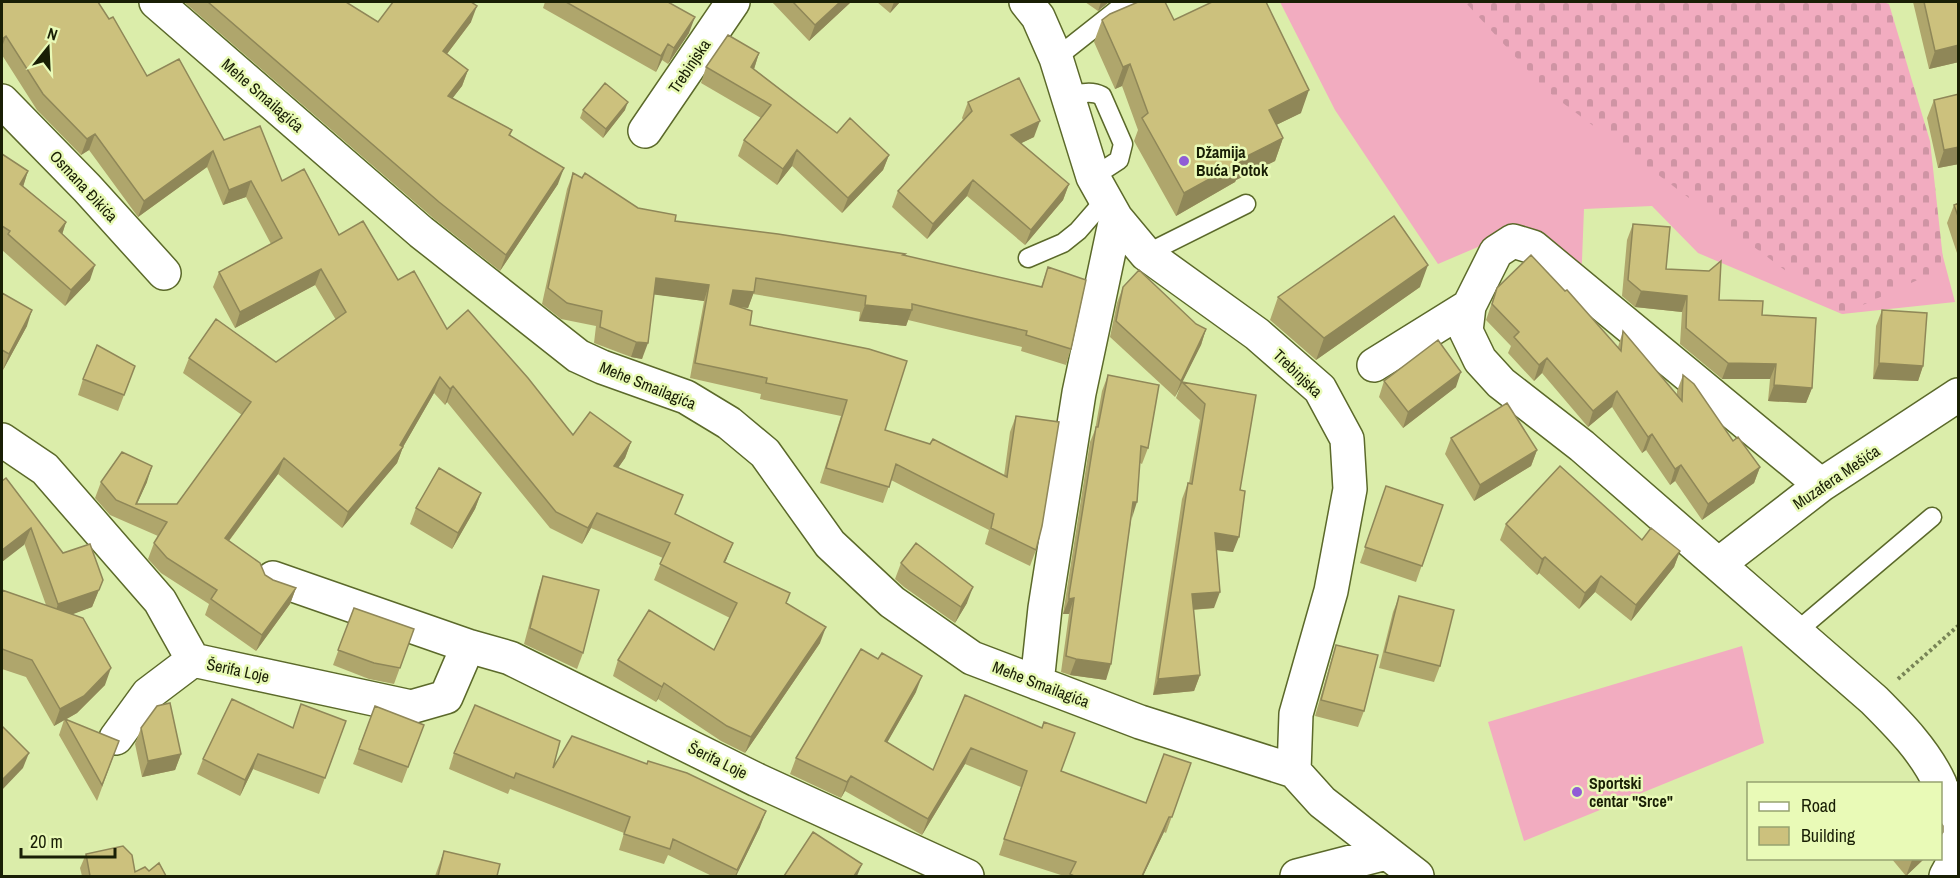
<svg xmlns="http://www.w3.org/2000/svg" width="1960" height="878" viewBox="0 0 1960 878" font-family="'Archivo Narrow',sans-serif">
	<defs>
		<pattern id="cemetery-stones" width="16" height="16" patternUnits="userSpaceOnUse" patternTransform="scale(1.5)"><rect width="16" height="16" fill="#f2acc0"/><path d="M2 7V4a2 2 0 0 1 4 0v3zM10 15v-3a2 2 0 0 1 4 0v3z" fill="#cf94a4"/></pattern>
	</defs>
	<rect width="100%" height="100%" fill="#dbedaa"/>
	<path fill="#f2acc0" d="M1280,2H1885L1879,15L1955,302L1842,314L1698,253L1652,206L1584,209L1581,286L1513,232L1438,264L1335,110Z
		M1742,646L1764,743L1524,841L1488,722Z"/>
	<path fill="url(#cemetery-stones)" d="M1465,2H1883L1889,4L1930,141L1944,268L1843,314L1547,91Z"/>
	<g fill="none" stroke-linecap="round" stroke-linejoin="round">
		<g stroke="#5b692a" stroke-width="21">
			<path id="lane" d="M1056,58L1127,2
				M1068,96C1081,94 1090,90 1102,96L1123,144L1119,160L1093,177
				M1146,254L1246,204
				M1028,258L1063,243L1078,231L1105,200
				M1796,632L1932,517"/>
		</g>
		<g stroke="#5b692a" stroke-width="36">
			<path id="street" d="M156,2L421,232L578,356L602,367L686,397L729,423L765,453L830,544L892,602L972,658L1140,722L1294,771
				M1026,2L1038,17L1056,58L1093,177L1116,218L1146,254L1257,334L1320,389L1347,439L1350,489L1331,591L1296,714L1294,771L1322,802L1417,876
				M2,101L87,188L164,273
				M645,131L733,2
				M1374,365L1469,306
				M2,440L45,469L160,601L193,660L411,707L446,697L468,646L510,658L757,780L967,876
				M1821,485L1533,247L1513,241L1496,252L1469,306L1466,331L1480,360L1501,383L1582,446L1874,700C1899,725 1925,751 1940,784
				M1719,564L1821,485L1958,395
				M273,578L468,646
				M1037,683L1045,608L1079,393L1116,218
				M116,738L148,694L193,660
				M1940,785L1954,814L1957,856L1946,876
				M1297,876L1386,853"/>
		</g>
		<path stroke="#788456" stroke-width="4" stroke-dasharray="3 3" stroke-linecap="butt" d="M1898,679L1958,626"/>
		<use href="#lane" stroke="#fff" stroke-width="18"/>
		<use href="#street" stroke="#fff" stroke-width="33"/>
	</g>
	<path fill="#afa66c" d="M2,2L109,19L147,76L224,140L282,181L339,235L398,280L447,329L573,435L631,442L625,458L618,468L676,515L727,558L725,562L787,603L820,643L745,753L721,741L658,699L656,702L613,676L618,660L714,650L730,618L654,580L663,558L591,528L582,544L550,528L447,402L445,405L434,393L403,447L397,463L342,528L278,474L229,541L265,575L273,580L296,588L290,604L256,651L205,615L209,604L161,573L148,559L154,543L158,536L110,515L95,498L101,482H147L137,504H177L242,415L183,373L189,358L276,362L336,320L315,285L235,328L213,287L219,272L271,244L246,197L223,205L207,167L138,217L89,150L81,155L37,110L2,55Z
		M184,2H346L378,22H471L447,54L468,70L462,86L452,98L512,130L510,136L558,184L500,271L433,218Z
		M545,2H668L689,33L668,64L662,60L656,72L543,8Z
		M772,2H851L809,41Z
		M877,2H900L890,13Z
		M1085,2H1109L1098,11Z
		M1913,2H1959V62L1929,69Z
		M1102,20H1174L1301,113L1276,125L1283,138L1275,161L1236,180L1235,182L1176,216L1134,141L1138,130L1122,86L1115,89L1094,42Z
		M759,53L754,69L837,133L889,155L883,170L842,213L792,166L777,185L738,156L744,140L761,118L701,83L706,67Z
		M1959,94V164L1938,168L1927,118L1934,100Z
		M968,102L1034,137L1021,143L1069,184L1063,200L1025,245L967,196L927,239L892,207L898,191L963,120L962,118Z
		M583,110H625L603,138L580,118Z
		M2,154L28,171L23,186L66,222L62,234L90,280L65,306L2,250L3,246L2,245Z
		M573,173L638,208L675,221L905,254L904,256L1041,287L1048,267L1071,349L1066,365L1021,351L1022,347L908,320L906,326L859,321L860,312L753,294L748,308L741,307L750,325L885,430L1004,476L1010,432L1016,416L1036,550L1030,566L985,544L989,530L891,480L883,503L820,483L841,416L760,399L761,394L690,378L704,301L654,294L642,359L631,357L594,343L596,326L561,319L542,304L567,189Z
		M1959,203V259L1947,223L1954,205Z
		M1633,224L1666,269L1719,300L1762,315L1812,388L1806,403L1768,401L1770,379H1722L1680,344L1682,312L1635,307L1622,296L1627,240Z
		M1123,287L1206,329L1201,345L1182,382L1256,395L1240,490L1233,552L1216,550L1214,608L1193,610L1200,675L1194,691L1153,695L1182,499L1188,483H1189L1200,420L1176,398L1180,387L1175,397L1110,337L1117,303Z
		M1420,287L1316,360L1270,320L1278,297Z
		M1497,288L1618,347L1623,331L1677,395V391L1683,375L1733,441L1760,467L1754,483L1702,520L1675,481L1670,485L1646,450L1642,453L1612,407L1588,427L1542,373L1534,381L1508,353L1511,346L1486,320Z
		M2,293L27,326L3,370L2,369Z
		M1882,310L1923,366L1918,381L1873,379L1876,326Z
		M135,366L118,411L78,395L83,379Z
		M1108,375L1148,448L1142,464L1140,463L1106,680L1070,675L1061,672L1069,614H1063L1090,442L1095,430L1102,391Z
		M1384,381L1456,387L1403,428L1379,397Z
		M1451,438L1537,450L1531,466L1474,501L1445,454Z
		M2,481L63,553L103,580L92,607L72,614L105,685L77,713L65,720L119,741L97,801L59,735L64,720L54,726L26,677L2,669V590L46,605Z
		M1386,486L1443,505L1416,582L1360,563Z
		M481,493L475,509L452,549L410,524L416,508Z
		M1506,524L1642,540L1680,551L1674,567L1631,621L1595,592L1579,609L1539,573L1537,575L1500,540Z
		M901,563L967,603L955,623L904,587L895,579Z
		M543,576L583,653L577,669L524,644L538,591Z
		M1399,597L1440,666L1434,682L1379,668L1393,612Z
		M354,608L414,629L394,684L369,679L333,665Z
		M1336,645L1364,711L1358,727L1315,716L1331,661Z
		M916,692L887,742L933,770L965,695L1061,771L1146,803L1191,763L1166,833L1164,832L1143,876H1064L999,855L1021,787L965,764L922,835L845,791L841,798L790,774L796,758Z
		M375,706L424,725L402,783L353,764Z
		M346,721L319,794L253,769L240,796L197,774L203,759L293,728Z
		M141,728L181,754L175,770L142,777L135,744Z
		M454,753L553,768L760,827L736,876H712L668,855L664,864L619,850L624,833L510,789L508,794L449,769Z
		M444,851L497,876H435Z
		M86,854L135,872L149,871L166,876H82L80,868Z
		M1891,858H1925L1906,876Z"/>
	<path fill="#8f8758" d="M840,2H851L809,41L815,25Z
		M894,2H900L890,13Z
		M1101,2H1109L1098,11Z
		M477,6L471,22L437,67L443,51Z
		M695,17L689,33L668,64L674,48Z
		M6,36L2,47V39Z
		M668,44L662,60L656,72L661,56Z
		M1959,45V62L1929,69L1935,51Z
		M759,53L754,69L751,67Z
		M1130,64L1122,86L1115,89L1123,67Z
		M468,70L462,86L442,112L448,96Z
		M1309,90L1301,113L1260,133L1269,110Z
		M628,102L625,110L603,138L606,129Z
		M1040,121L1034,137L1005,151L1011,135Z
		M95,134L89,150L81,155L87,139Z
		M1283,138L1275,161L1236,180L1235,182L1176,216L1184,193L1243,158Z
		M1959,147V164L1938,168L1944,150Z
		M797,150L792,166L777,185L783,169Z
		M213,151L207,167L138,217L144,201Z
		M889,155L883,170L842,213L848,198Z
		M564,168L558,184L500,271L506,255Z
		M28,171L23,187L20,184Z
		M973,180L967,196L927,239L933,224Z
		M251,181L246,197L223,205L229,190Z
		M1069,184L1063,200L1025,245L1031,230Z
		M66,222L61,238L59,231Z
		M95,265L90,280L65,306L71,290Z
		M1428,265L1420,287L1316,360L1324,338Z
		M321,269L315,285L235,328L240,312Z
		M656,278L709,285L704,301L650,294Z
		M733,290L754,292L748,308L727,306Z
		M1641,291L1687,296L1682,312L1635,307Z
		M865,305L912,310L906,326L859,321Z
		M32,310L27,326L3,370L9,354Z
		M1206,329L1201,345L1175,397L1181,381Z
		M636,342L648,343L642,359L631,357Z
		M1547,358L1542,373L1534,381L1539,365Z
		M1728,363L1776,364L1770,379H1722Z
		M1879,363L1923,366L1918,381L1873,379Z
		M1461,372L1456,387L1403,428L1408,412Z
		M440,377L434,393L403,447L397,463L342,528L348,512L400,445Z
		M1774,385L1812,388L1806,403L1768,401Z
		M453,386L447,402L445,405L450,389Z
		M1617,391L1612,407L1588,427L1593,411Z
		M1652,434L1646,450L1642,453L1648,437Z
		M631,442L625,458L608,482L614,466Z
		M1537,450L1531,466L1474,501L1480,485Z
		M284,458L278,474L219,554L225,538Z
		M1681,465L1675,481L1670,485L1675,469Z
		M152,466L147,482L135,508Z
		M1760,467L1754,483L1702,520L1708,504Z
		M481,493L475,509L452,549L458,533Z
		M1133,502H1137L1132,518Z
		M597,513L591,528L582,544L588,528Z
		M31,528L24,545L2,562V550Z
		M1215,533L1239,537L1233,552L1209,549Z
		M733,543L727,558L718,577L724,562Z
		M1680,551L1674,567L1631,621L1636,605Z
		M1545,557L1539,573L1537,575L1542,559Z
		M1601,576L1595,592L1579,609L1585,593Z
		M103,580L92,607L52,622L58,604Z
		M973,587L967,603L955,623L961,607Z
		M296,588L290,604L256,651L262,635Z
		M1220,592L1214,608L1186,610L1192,594Z
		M1074,598L1069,614H1063L1069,599Z
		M826,627L820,643L745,753L751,737Z
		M1076,659L1111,664L1106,680L1070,675Z
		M111,668L105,685L77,713L54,726L60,709Z
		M1200,675L1194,691L1153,695L1158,679Z
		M922,676L916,692L879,757L885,741Z
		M664,683L658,699L656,702L662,687Z
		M971,748L965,764L922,835L928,819Z
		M29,753L23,768L2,790V780Z
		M181,754L175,770L142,777L148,761Z
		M258,754L253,769L240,796L245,780Z
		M851,776L845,791L841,798L847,782Z
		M766,811L760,827L736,876H735Z
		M1169,817L1164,832L1143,876H1142Z
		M1913,858H1925L1906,876L1912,860Z
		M862,864L857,876H854Z"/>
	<path fill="#ccc17d" stroke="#8f8758" stroke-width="1.5" d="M2,2H98L109,19L113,17L147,76L179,59L224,140L260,126L282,181L304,169L339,235L363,221L398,280L414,271L447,329L468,310L528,378L573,435L590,412L631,442L614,466L683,495L675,514L733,543L724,562L790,593L786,603L826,627L751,737L727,726L664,683L662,687L618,660L649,610L714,650L737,603L660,564L670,543L597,513L588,528L556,512L453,386L450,389L440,377L400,445L403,447L348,512L284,458L225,538L260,563L265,575L273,580L296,588L262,635L211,599L217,590L167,558L154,543L167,522L116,500L101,482L122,452L152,466L136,504H177L251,402L189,358L216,319L276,362L346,312L321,269L240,312L219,272L282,238L251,181L229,190L213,151L144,201L95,134L87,139L43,94L6,36L2,39Z
		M208,2H346L378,22L393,2H471L477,6L443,51L468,70L448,96L512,130L509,135L564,168L506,255L439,202Z
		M566,2H668L695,17L674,48L668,44L661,56Z
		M793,2H840L815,25Z
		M1138,2H1165L1174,20L1212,2H1266L1309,90L1269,110L1283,138L1243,158L1244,160L1184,193L1142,118L1148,113L1130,64L1123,67L1102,20L1110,14Z
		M1924,2H1959V45L1935,51Z
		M728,35L759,53L751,67L837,133L850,118L889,155L848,198L797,150L783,169L744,140L771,105L706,67Z
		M1019,78L1040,121L1011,135L1069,184L1031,230L973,180L933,224L898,191L972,111L968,102Z
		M605,83L628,102L606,129L583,110Z
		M1959,94V147L1944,150L1934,100Z
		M2,154L28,171L20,184L66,222L59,231L95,265L71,290L8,234L10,231L2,226Z
		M573,173L582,178L585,173L638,208L676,215L675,221L778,234L905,254L903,255L1042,287L1048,267L1086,280L1071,349L1026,335L1027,331L912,304V310L865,305L866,296L756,278L754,292L733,290L730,304L752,311L750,325L869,349L907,361L885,430L930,444L933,439L1007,477L1016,416L1059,422L1042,526L1036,550L991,528L994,514L896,464L889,487L826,468L847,400L766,383L767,378L695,363L709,285L656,278L648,343L636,342L600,327L602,311L567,303L548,288Z
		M1959,203V219L1954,205Z
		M1394,216L1428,265L1324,338L1278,297Z
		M1633,224L1670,227L1666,269L1709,271L1721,261L1719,300L1763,301L1762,315L1816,318L1812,388L1774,385L1776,364L1728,363L1686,328L1687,296L1641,291L1628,280Z
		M1531,255L1565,291L1567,290L1621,351L1623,331L1682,401L1683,375L1694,384L1733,441L1738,437L1760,467L1708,504L1681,465L1675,469L1652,434L1648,437L1617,391L1593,411L1547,358L1539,365L1514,337L1519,332L1492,304L1497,288Z
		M1139,270L1196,324L1206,329L1181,381L1116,321L1123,287Z
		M2,293L32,310L9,354L2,350Z
		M1882,310L1927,313L1923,366L1879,363Z
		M1438,340L1461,372L1408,412L1384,381Z
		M97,345L135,366L124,395L83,379Z
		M1108,375L1159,385L1148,448L1141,446L1137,502H1133L1111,664L1076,659L1066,656L1074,598L1069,599V595L1096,427H1098Z
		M1182,382L1256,395L1240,490L1245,491L1239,537L1215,533L1220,592L1192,594L1200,675L1158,679L1188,483L1192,484L1205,404Z
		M1507,403L1537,450L1480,485L1451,438Z
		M1560,466L1642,540L1651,528L1680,551L1636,605L1601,576L1585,593L1545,557L1542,559L1506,524Z
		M439,468L481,493L458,533L416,508Z
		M6,478L63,553L90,544L103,580L99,590L58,604L31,528L2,550V481Z
		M1386,486L1443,505L1422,566L1365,547Z
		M916,543L973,587L961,607L910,572L901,563Z
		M543,576L599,590L583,653L530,628Z
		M2,590L83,618L111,668L84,696L60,709L32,660L2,649Z
		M1399,596L1454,610L1440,666L1385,652Z
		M354,608L414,629L400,668L374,663L338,650Z
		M1336,645L1378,655L1364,711L1321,700Z
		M861,649L878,659L882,653L922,676L885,741L933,770L965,695L1042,728L1044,722L1075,733L1061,771L1146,803L1164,754L1191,763L1172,817H1169L1142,876H1074L1070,874L1076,862L1004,839L1027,771L971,748L928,819L851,776L847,782L796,758Z
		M232,699L293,728L301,704L346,721L325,778L258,754L245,780L203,759Z
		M170,703L181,754L148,761L141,728L157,706Z
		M475,705L560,741L553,768L572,736L647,764L648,761L687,773L766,811L737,870L673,839L670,849L624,834L630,817L516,773L514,778L454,753Z
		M375,706L424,725L408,767L359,749Z
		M65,719L119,741L102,785Z
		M2,726L29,753L2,780Z
		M1941,823L1943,826V832L1941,835Z
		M813,832L862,864L854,876H784Z
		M123,846L132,855L135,872L145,867L149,871L159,863L166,876H90L86,854Z
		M444,851L500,864L497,876H438Z"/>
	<g fill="#905dd6" stroke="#e9fab7" stroke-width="2">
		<circle cx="1184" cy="161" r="6"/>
		<circle cx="1577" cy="792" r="6"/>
	</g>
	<g text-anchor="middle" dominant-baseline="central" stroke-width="5" stroke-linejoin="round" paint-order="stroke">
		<g font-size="16" fill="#191f05" stroke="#e9fab7">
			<text transform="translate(689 66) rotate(-56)">Trebinjska</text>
			<text transform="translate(263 95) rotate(41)">Mehe Smailagića</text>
			<text transform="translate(84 186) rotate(47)">Osmana Đikića</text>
			<text transform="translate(1298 373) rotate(44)">Trebinjska</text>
			<text transform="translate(648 385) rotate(22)">Mehe Smailagića</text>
			<text transform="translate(1836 477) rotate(-34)">Muzafera Mešića</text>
			<text transform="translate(238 670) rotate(12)">Šerifa Loje</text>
			<text transform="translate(1041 684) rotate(21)">Mehe Smailagića</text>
			<text transform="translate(718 760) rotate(26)">Šerifa Loje</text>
		</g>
		<g font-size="16" font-weight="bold" fill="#191f05" stroke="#e9fab7" text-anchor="start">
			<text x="1196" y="152">Džamija<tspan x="1196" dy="18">Buća Potok</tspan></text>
			<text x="1589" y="783">Sportski<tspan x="1589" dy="18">centar "Srce"</tspan></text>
		</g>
	</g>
	<rect width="1960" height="878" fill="none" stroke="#191f05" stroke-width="6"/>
	<rect x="1747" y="782" width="195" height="78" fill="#e9fab7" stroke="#96a270" stroke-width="1.5"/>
	<rect x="1759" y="802" width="30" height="9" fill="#ffffff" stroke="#96a270" stroke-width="1.5"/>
	<text x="1801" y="812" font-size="18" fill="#191f05">Road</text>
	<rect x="1759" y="827" width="30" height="18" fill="#ccc17d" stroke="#96a270" stroke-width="1.5"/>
	<text x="1801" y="842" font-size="18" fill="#191f05">Building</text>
	<g transform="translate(48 48) rotate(18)" stroke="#e9fab7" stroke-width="4.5" paint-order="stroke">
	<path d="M0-4.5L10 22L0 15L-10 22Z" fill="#191f05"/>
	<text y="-9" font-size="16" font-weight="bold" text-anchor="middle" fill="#191f05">N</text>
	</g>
	<path d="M21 848v9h94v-9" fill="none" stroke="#191f05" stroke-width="3"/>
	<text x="30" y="848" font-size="18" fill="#191f05" stroke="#e9fab7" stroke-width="4.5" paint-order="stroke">20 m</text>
</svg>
